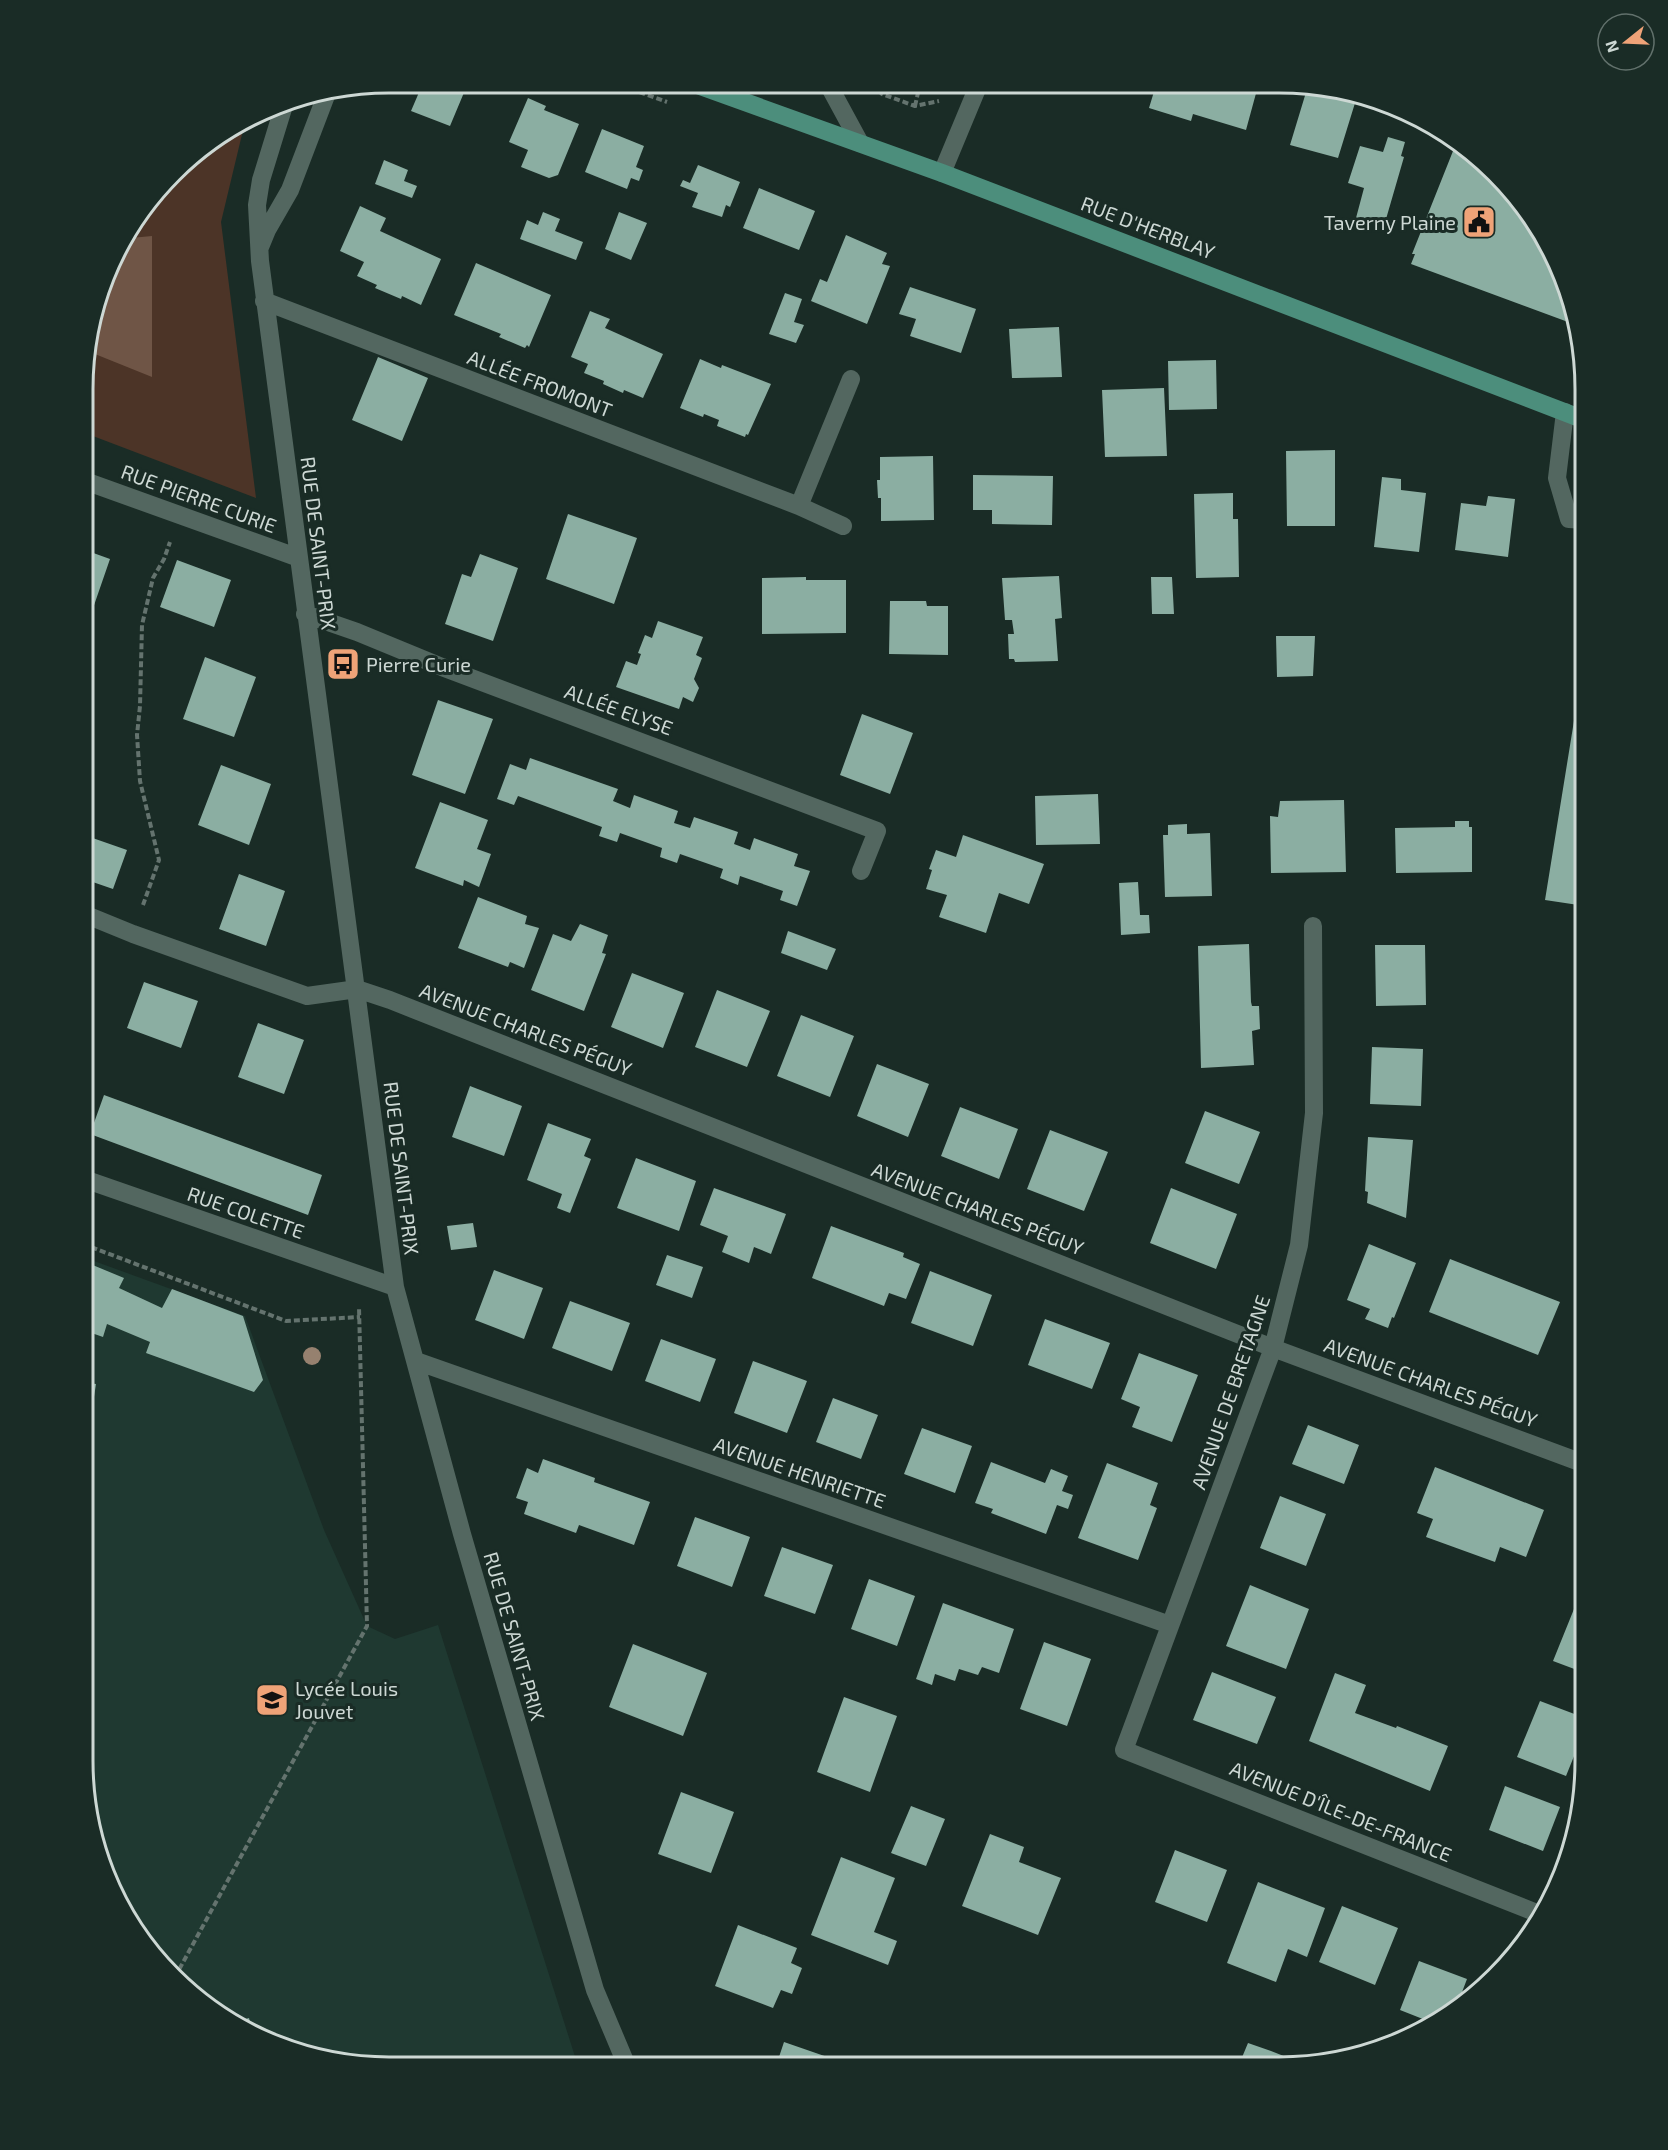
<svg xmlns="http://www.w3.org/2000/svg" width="1668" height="2150" viewBox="0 0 1668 2150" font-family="'Exo 2',sans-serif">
	<rect width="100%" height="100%" fill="#1a2c26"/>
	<path fill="#1f3931" d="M83,1257L245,1316L324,1530L367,1626L395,1639L438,1625L578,2066L350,2065L272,2044L219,2016L159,1963L114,1897L93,1840L83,1761Z"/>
	<path fill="#4c3427" d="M244,126L221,222L256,498L85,433V349L123,236L187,158Z"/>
	<path fill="#6f5546" d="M152,236V377L85,350L119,251L131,238Z"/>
	<path fill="#8baea2" d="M423,83H468L450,126L411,111Z
		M1156,85H1255L1258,86L1246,130L1193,114L1191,121L1149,108Z
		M1307,89L1355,103L1338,158L1290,145Z
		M528,98L546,106L544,110L579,124L558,175L549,178L521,167L528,150L509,142Z
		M602,129L644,146L636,167L643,170L639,181L631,178L627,189L585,172Z
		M1388,137L1405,142L1401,156L1404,157L1384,226L1356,218L1364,188L1348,183L1360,146L1383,152Z
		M1457,141L1465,146L1510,187L1554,253L1574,307L1568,322L1411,264L1415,254H1412Z
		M384,160L408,170L404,181L417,186L412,198L375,184Z
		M698,165L740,182L730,207L726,205L722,217L692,207L698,193L680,186L683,180L690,183Z
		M759,188L815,211L799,250L743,228Z
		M360,206L386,218L380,231L441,259L421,305L402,296L401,299L375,288L377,285L357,276L364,262L340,251Z
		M543,212L560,219L555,231L583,242L576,260L520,239L527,220L538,225Z
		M619,212L647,223L631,260L605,249Z
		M846,235L887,253L882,264L890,266L867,324L811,301L820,279L827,282Z
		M476,263L551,295L529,347L527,345L525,348L499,337L501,334L454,315Z
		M910,287L976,309L961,353L910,336L916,319L899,314Z
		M785,293L802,299L794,322L804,325L796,343L769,334Z
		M590,311L610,319L605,328L663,354L643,398L624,390L623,393L603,384L604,381L584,373L588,364L571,357Z
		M1059,327L1062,377L1012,378L1009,329Z
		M378,357L428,378L402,441L352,420Z
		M700,359L721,368L722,365L771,384L748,435L746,434L745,437L717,426L719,420L704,414L703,417L680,408Z
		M1216,360L1217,409L1169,410L1168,361Z
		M1164,388L1167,456L1105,457L1102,390Z
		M1335,450V526H1287L1286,451Z
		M933,456L934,520L881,521V498H878L877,480H880V457Z
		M973,475L1053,476L1052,525L992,524V510H973Z
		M1382,477L1401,479V490L1426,493L1419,552L1374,547Z
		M1233,493V519H1238L1239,577L1196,578L1194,494Z
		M1488,496L1515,499L1508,557L1455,550L1461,503L1486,506Z
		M568,514L637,538L614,604L546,579Z
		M85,550L110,559L91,614L85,612Z
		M480,554L518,568L493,641L445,624L462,574L471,577Z
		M177,560L231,580L214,627L160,607Z
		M1059,576L1062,618L1055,619L1058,661L1015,662L1014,659H1009L1008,634H1014L1012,620H1005L1002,578Z
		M806,577V580H846V633L762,634V578Z
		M1151,577H1172L1174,614H1152Z
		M890,601H926L927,606H948V655L889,654Z
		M658,621L703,637L696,655L702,658L694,679L699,688L693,702L683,697L679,709L616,687L626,661L637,665L641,654L638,653L645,635L652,638Z
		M1276,636H1315L1313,676L1277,677Z
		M205,657L256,677L234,737L183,719Z
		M1584,659H1585V906L1545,900Z
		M438,700L493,719L465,794L412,775Z
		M862,714L913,733L890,794L840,775Z
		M530,758L618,789L613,801L630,808L634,795L678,811L674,823L690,828L694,817L738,832L734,844L750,850L754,838L798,854L794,866L810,871L797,906L780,900L783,891L740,876L738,885L720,878L723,869L680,854L677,863L660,857L662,848L620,833L617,842L599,836L602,827L518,796L514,805L497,799L510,764L526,770Z
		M221,765L271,784L249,845L198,825Z
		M1098,794L1100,844L1036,845L1035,796Z
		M1344,800L1346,872L1271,873L1270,816L1278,817L1280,801Z
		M440,802L488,820L477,849L491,854L479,887L464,880L463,886L415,868Z
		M1455,821H1469V827H1472V872L1396,873L1395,828L1455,827Z
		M1187,824V834L1210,833L1212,896L1165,897L1163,835H1168V825Z
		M84,835L127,850L113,889L84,879Z
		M963,835L1044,864L1029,904L999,893L986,933L939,917L947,895L926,889L932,870L929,869L936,850L956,857Z
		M239,874L285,891L266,946L219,929Z
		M1138,882L1140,915H1149L1150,933L1121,935L1119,883Z
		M478,897L527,916L525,924L539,928L524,968L510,962L508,967L458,948Z
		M580,924L608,935L602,953L606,954L584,1011L531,990L553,934L571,941Z
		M788,931L836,949L827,970L781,953Z
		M1249,944L1251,1002L1252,1006H1259L1260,1029L1252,1031L1254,1065L1201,1068L1198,946Z
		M1375,945H1425L1426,1005L1376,1006Z
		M632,973L684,993L663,1048L611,1027Z
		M144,982L198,1001L181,1048L127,1028Z
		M717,990L770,1011L747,1067L695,1047Z
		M801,1015L854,1036L830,1097L777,1076Z
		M258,1023L304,1040L284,1094L238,1077Z
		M1372,1047L1423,1049L1421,1106L1370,1104Z
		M877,1064L929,1084L908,1137L857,1116Z
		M470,1086L522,1106L504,1156L452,1137Z
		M104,1095L322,1175L308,1215L90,1134Z
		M960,1107L1018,1129L999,1179L941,1156Z
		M1205,1111L1260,1132L1239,1184L1185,1163Z
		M548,1123L591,1139L584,1156L591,1159L570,1213L557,1208L562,1194L527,1180Z
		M1050,1130L1108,1152L1084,1211L1027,1189Z
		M1368,1137L1413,1140L1406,1218L1367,1203L1368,1192L1365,1191Z
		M636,1158L696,1181L679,1231L617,1208Z
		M714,1188L786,1214L771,1254L754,1247L749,1263L722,1252L728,1236L700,1225Z
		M1171,1188L1237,1214L1216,1269L1150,1243Z
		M473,1223L477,1247L451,1250L447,1226Z
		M831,1226L904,1253L903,1257L920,1264L906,1299L889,1293L884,1306L812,1278Z
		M1369,1244L1416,1263L1394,1318L1392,1317L1388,1328L1365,1319L1370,1309L1347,1300Z
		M667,1255L703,1267L692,1298L656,1285Z
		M1450,1259L1560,1302L1538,1355L1429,1312Z
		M83,1261L124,1278L119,1288L162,1308L172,1289L243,1316L263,1380L254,1392L146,1353L150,1342L107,1324L103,1337L83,1330Z
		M494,1270L543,1288L524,1339L475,1320Z
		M930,1271L992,1295L973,1346L911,1323Z
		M570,1301L630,1323L612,1371L552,1348Z
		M1045,1319L1110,1343L1092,1389L1028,1365Z
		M661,1339L716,1359L700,1402L645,1381Z
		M1139,1353L1198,1375L1172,1442L1132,1427L1140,1407L1121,1399Z
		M753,1361L807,1381L787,1433L734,1413Z
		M83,1382L96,1384L84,1461H83Z
		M833,1398L878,1415L861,1459L816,1442Z
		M1308,1425L1359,1445L1344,1484L1292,1464Z
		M922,1428L972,1446L955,1493L904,1474Z
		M543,1459L595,1478L594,1482L650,1502L634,1545L579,1525L576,1533L524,1514L528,1502L516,1498L527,1468L538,1473Z
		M991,1462L1045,1483L1051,1469L1068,1476L1062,1491L1073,1495L1068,1509L1057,1505L1046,1534L991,1513L993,1509L975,1503Z
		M1107,1463L1158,1483L1150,1505L1157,1508L1138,1560L1078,1538Z
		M1435,1467L1544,1510L1526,1557L1500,1547L1495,1562L1426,1537L1433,1519L1417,1513Z
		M1280,1496L1326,1514L1306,1566L1260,1548Z
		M695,1517L750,1537L732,1587L677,1566Z
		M782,1547L833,1565L815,1614L764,1596Z
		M869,1579L915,1596L897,1646L851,1629Z
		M1250,1585L1309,1609L1286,1669L1226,1646Z
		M943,1603L1014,1629L999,1673L982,1667L978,1675L959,1669L955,1681L935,1674L932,1685L916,1679Z
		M1574,1609L1585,1613V1673L1553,1661Z
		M1044,1642L1091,1659L1067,1726L1020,1709Z
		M633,1644L707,1673L683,1736L609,1707Z
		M1212,1672L1276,1697L1257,1744L1193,1720Z
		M1335,1673L1366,1685L1355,1713L1396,1728L1397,1726L1448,1746L1430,1791L1309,1741Z
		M844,1697L897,1716L870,1792L817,1772Z
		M1540,1701L1585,1718V1729L1566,1776L1517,1757Z
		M1505,1786L1560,1807L1543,1851L1489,1830Z
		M681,1792L734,1812L711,1873L658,1854Z
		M911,1806L945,1819L926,1866L891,1853Z
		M990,1834L1024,1847L1019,1862L1061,1878L1038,1935L962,1906Z
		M1175,1850L1227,1870L1207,1922L1155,1902Z
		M841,1857L895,1878L874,1932L897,1941L888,1965L811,1935Z
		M1258,1882L1325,1908L1307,1957L1288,1949L1276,1982L1227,1963Z
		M1342,1906L1398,1928L1375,1985L1319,1962Z
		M738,1925L797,1948L791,1963L802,1968L792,1994L781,1990L773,2008L715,1986Z
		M1419,1961L1467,1979L1456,2008L1433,2023L1400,2010Z
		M249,2018L253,2034L232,2023Z
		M784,2042L836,2060L834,2066H776Z
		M1248,2043L1271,2051L1304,2064L1279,2067H1238Z"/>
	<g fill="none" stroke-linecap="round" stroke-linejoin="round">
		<path stroke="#64736e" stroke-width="4" stroke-dasharray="6 3" stroke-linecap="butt" d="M614,83L667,102
			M872,84L882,94L915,106L939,101
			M915,106L920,84
			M143,905L159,860L140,781L137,735L140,706L142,625L153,578L164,559L170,542
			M83,1244L286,1321L360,1317
			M175,1977L367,1626L359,1307"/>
		<path stroke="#536760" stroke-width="18" d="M828,84L860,143
			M285,102L261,180L257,205L260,261L395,1287L462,1534L595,1990L627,2066
			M942,173L979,84
			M260,247L267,230L290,190L327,93
			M264,301L799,506L851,379
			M1565,412L1557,478L1569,519L1585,520
			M85,481L299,558
			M799,506L843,526
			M305,614L357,632L442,667L877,831L861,871
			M84,914L133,934L307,996L357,989L390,1000L1273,1348L1585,1464
			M1313,926L1314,1113L1299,1245L1273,1348L1124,1750L1542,1915
			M84,1179L395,1287
			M416,1361L1170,1625"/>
		<path stroke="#4c8e7c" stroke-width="18" d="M692,83L942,173L1585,420"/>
	</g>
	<circle fill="#96816f" cx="312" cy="1356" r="9"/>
	<defs>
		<g id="civic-square" transform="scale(1.725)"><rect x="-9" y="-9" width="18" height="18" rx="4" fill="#efa378" stroke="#1a2c26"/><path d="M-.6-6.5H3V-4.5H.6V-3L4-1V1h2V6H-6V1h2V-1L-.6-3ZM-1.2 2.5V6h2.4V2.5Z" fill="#111"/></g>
		<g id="bus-square" transform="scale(1.725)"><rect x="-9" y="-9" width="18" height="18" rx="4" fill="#efa378" stroke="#1a2c26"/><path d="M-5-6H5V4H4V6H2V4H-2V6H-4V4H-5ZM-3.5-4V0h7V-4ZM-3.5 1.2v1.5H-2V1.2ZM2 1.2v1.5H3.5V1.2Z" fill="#111"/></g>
		<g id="school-square" transform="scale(1.725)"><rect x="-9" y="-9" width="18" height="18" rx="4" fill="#efa378" stroke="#1a2c26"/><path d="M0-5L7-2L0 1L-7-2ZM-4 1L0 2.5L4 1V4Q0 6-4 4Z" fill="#111"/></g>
	</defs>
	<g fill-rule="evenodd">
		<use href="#civic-square" x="1479" y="222"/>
		<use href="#bus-square" x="343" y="664"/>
		<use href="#school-square" x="272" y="1700"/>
	</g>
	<g text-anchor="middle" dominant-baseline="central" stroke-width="6" stroke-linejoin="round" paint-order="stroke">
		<g font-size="20" fill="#cdd8d4" stroke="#1a2c26" text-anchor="start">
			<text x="1456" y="222" text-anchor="end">Taverny Plaine</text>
			<text x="366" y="664">Pierre Curie</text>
			<text x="295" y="1688">Lycée Louis<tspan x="295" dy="23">Jouvet</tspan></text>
		</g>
		<g font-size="20" fill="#cdd8d4" stroke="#1a2c26">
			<text transform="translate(1148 227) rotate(21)">RUE D'HERBLAY</text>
			<text transform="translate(540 383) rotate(21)">ALLÉE FROMONT</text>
			<text transform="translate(199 498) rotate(20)">RUE PIERRE CURIE</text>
			<text transform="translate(319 543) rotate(83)">RUE DE SAINT-PRIX</text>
			<text transform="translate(619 709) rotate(20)">ALLÉE ELYSE</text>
			<text transform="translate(526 1029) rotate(21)">AVENUE CHARLES PÉGUY</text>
			<text transform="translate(402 1168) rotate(83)">RUE DE SAINT-PRIX</text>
			<text transform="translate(978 1208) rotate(21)">AVENUE CHARLES PÉGUY</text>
			<text transform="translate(246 1212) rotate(19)">RUE COLETTE</text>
			<text transform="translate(1431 1382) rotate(20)">AVENUE CHARLES PÉGUY</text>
			<text transform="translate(1230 1392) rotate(-71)">AVENUE DE BRETAGNE</text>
			<text transform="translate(800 1472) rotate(19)">AVENUE HENRIETTE</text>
			<text transform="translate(515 1636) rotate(74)">RUE DE SAINT-PRIX</text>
			<text transform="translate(1341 1811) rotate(22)">AVENUE D'ÎLE-DE-FRANCE</text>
		</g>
	</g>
	<path d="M0 0H1668V2150H0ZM389 93H1279A296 296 0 0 1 1575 389V1761A296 296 0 0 1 1279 2057H389A296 296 0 0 1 93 1761V389A296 296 0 0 1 389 93Z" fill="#1a2c26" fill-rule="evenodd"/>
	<path fill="none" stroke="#cdd8d4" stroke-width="3" d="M389 93H1279A296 296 0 0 1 1575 389V1761A296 296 0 0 1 1279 2057H389A296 296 0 0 1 93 1761V389A296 296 0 0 1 389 93Z"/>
	<g transform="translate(1626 42) rotate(252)"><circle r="28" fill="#1a2c26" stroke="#62716c" stroke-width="1.5"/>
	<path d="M0-4.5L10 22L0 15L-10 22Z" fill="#efa378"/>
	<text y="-9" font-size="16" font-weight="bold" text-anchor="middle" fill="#cdd8d4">N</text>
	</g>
</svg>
